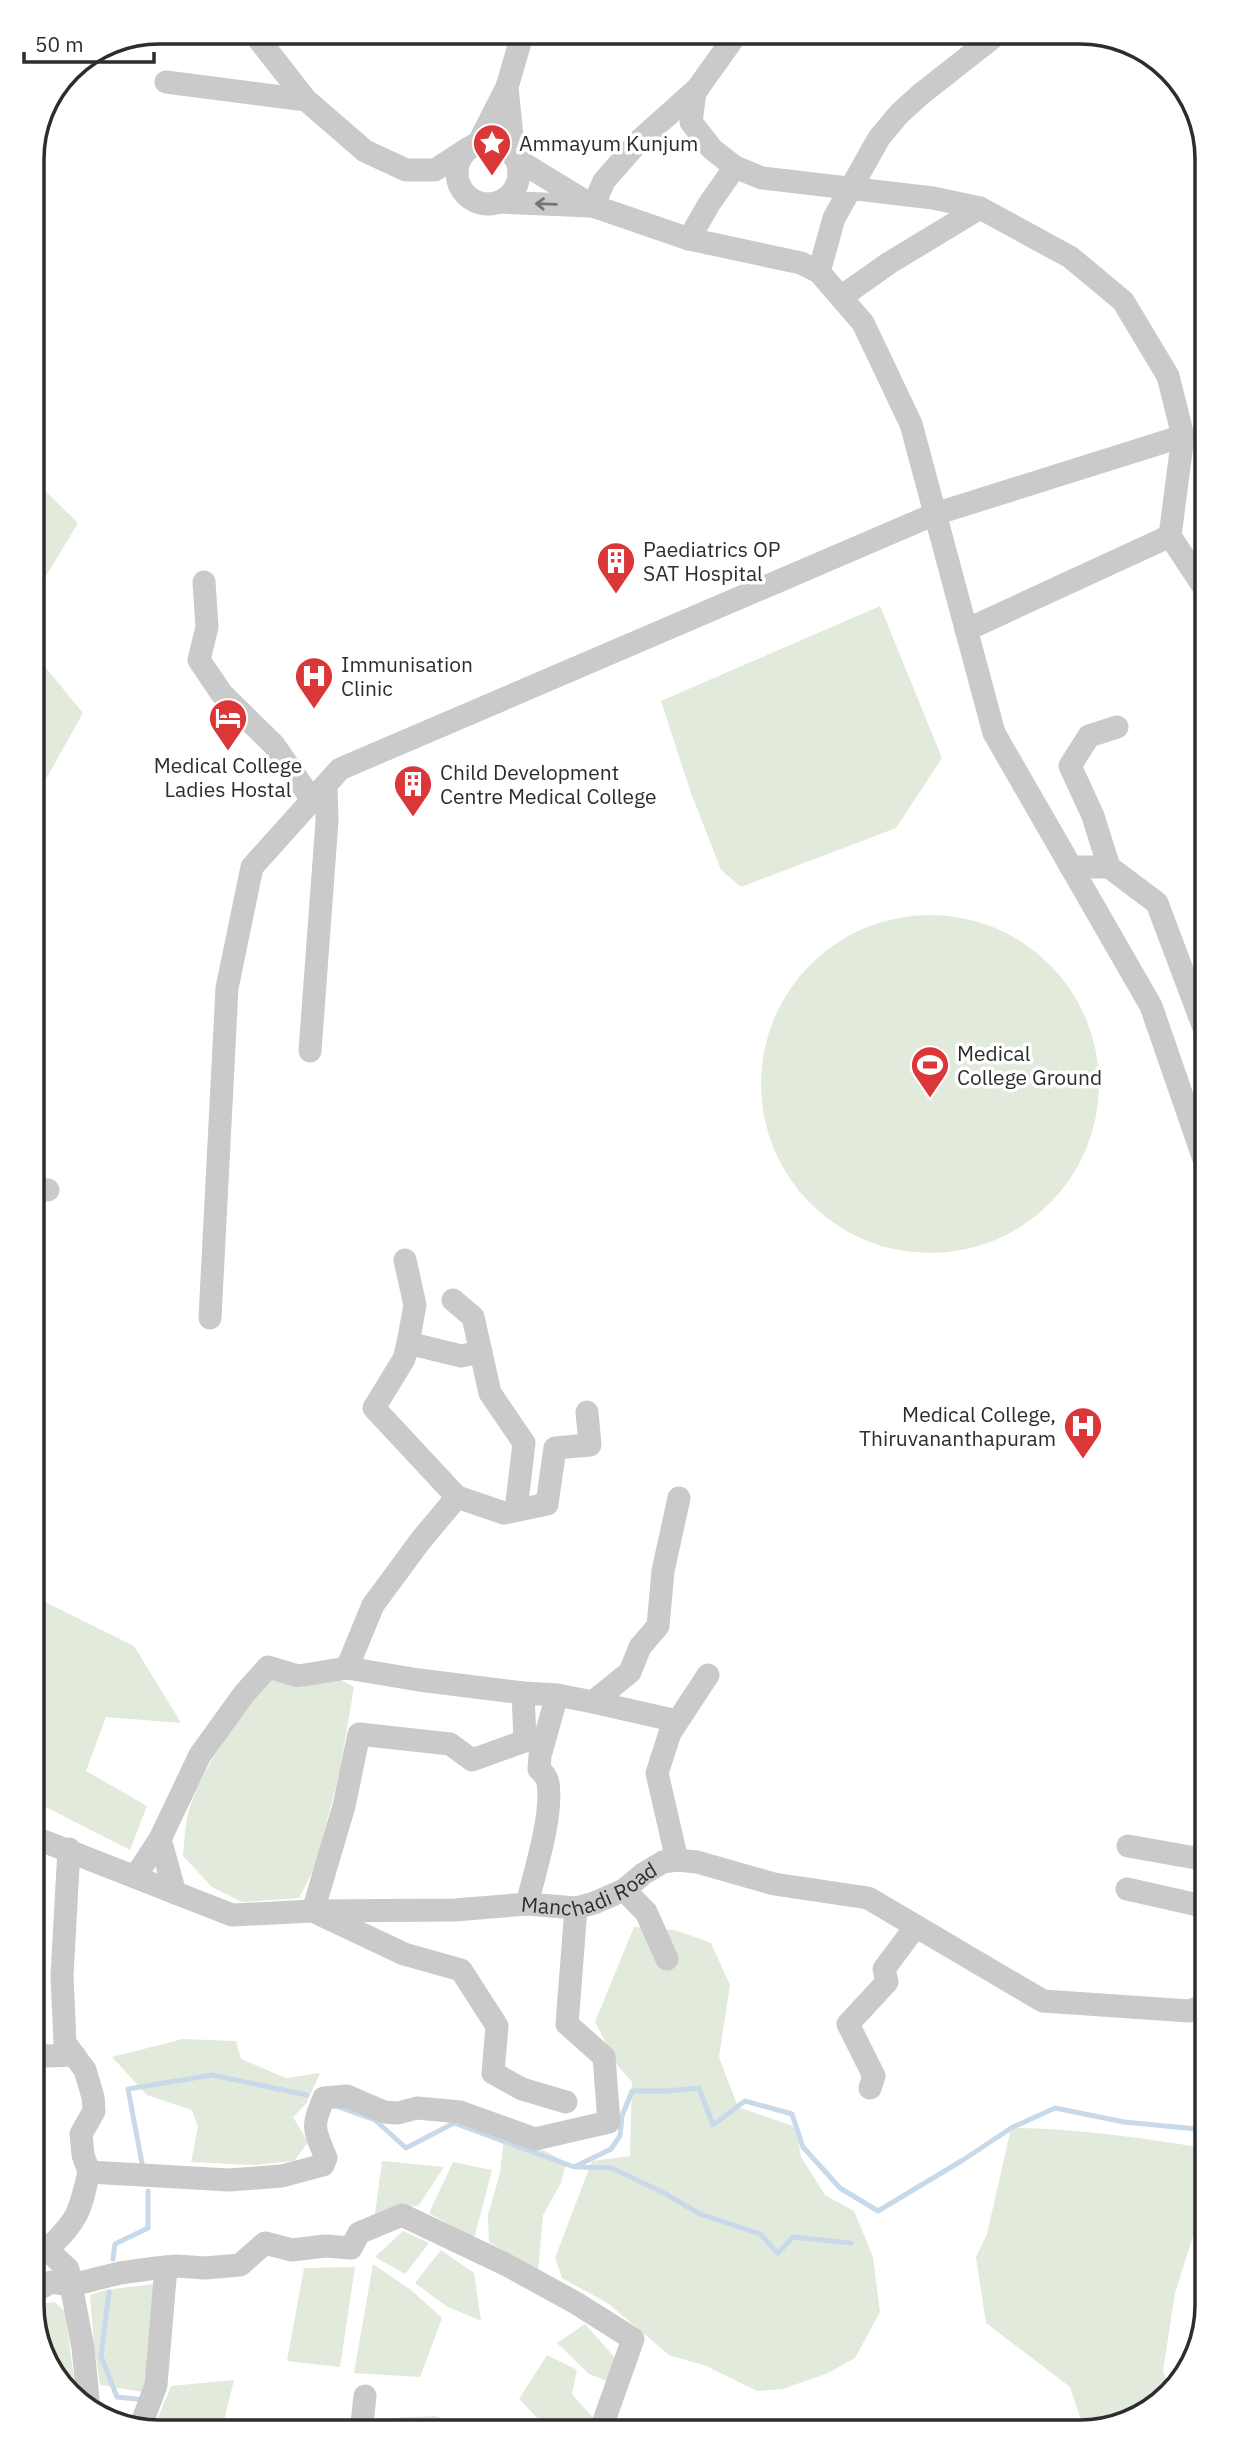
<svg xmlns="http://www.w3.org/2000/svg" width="1239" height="2464" viewBox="0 0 1239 2464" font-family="'IBM Plex Sans',sans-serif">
	<rect width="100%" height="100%" fill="#fff"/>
	<path fill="#e2eadb" d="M32,478L78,523L32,599Z
		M880,606L942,758L896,828L741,887L721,870L691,793L661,701Z
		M32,651L83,713L32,804Z
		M761 1084a169 169 0 1 1 338 0a169 169 0 1 1-338 0Z
		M37,1598L134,1646L181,1723L106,1717L86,1771L147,1806L130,1850L32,1800V1607Z
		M337,1678L354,1687L340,1770L316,1865L299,1898L242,1902L212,1887L183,1856C184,1844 185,1830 187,1818C196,1775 241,1714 268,1679L299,1688Z
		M634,1927L675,1930L711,1943L730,1985L719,2057L738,2107L796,2127L801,2157L825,2195L854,2211L873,2257L880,2312L855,2358L828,2373L783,2389L757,2391L706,2366L669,2355L609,2304L562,2278L555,2258L592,2161L630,2156L632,2082L618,2066L595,2022Z
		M183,2039L236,2041L241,2059L286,2078L320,2073L306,2104L293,2117L308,2142L294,2161L253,2165L191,2162L198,2127L192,2110L147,2095L112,2057Z
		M1011,2128C1075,2128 1141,2138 1204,2148L1205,2199L1175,2293L1163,2371L1170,2389L1128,2423L1085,2432L1070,2387L986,2323L976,2257L987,2234Z
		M504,2138L539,2148L566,2162L561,2183L543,2215L538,2270L489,2242L488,2215L500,2173Z
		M382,2161L444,2167L419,2205L375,2214Z
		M453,2162L492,2170L474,2239L429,2213Z
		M403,2231L429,2243L405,2274L375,2257Z
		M441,2250L474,2273L481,2321L446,2306L415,2283Z
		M373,2264L411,2290L442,2318L420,2377L354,2373Z
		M355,2267L340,2367L287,2361L304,2268Z
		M153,2284V2334L149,2393L100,2385L94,2345L90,2295L105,2290Z
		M55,2302L65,2312L77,2400L41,2353L32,2305Z
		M585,2324L617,2360L607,2381L589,2374L557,2343Z
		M547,2355L577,2370L572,2394L595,2420L589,2432H551L519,2399Z
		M234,2380L225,2417L240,2426L284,2419L290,2432H152L171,2386Z
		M436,2416L482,2432H387L391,2418Z"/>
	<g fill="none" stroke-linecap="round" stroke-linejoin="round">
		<path stroke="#c8dae9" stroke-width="5" d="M336,2106L375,2120L406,2148L454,2123L574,2167L611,2149L620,2136L622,2116L632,2091H667L699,2088L713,2125L745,2101L792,2114L803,2147L840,2188L878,2211L963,2160L1011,2128L1055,2108L1124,2122L1207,2130
			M142,2163L128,2089L212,2075L307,2095
			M577,2167L612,2168L664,2193L700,2214L760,2234L778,2253L793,2237L851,2243
			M113,2259L115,2244L148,2228V2191
			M109,2292L101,2356L117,2397L144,2400"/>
		<g stroke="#cacaca" stroke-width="23">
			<path d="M253,32L306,100L365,151L406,170H435L467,149"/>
			<path d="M738,32L695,92L691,122L712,149L735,167L762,178L933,198L980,208L1070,257L1123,301L1168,376L1183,436L1170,536L1207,592"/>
			<path d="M166,82L306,100"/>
			<path d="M507,87L514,156"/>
			<circle cx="488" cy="173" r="31"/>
			<path d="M479,142L507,87L523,32"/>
			<path d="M516,159L593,206L689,239L801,263L819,272L863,323L911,424L994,733L1151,1006L1207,1168"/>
			<path d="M499,202L590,206"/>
			<path d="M593,206L604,181L640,140L698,88"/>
			<path d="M689,239L709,204L735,167"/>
			<path d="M819,272L834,218L879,138L899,114L921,94L1000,32"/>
			<path d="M841,297L889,263L980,208"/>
			<path d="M204,582L207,627L199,660L222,694L274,745L312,800"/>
			<path d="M966,630L1170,536"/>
			<path d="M1071,867H1109L1157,903L1207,1036"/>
			<path d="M1109,867L1093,816L1070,766L1089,736L1117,727"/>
			<path d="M310,1051L327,821L326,785"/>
			<path d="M32,1189L48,1190"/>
			<path d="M405,1260L415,1305L408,1343L404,1359L374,1408L457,1497"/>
			<path d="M453,1300L473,1317L490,1393L524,1443L516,1510"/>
			<path d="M210,1318L227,988L252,867L340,769L935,514L1183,436"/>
			<path d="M408,1343L461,1356L481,1352"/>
			<path d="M347,1668L373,1605L421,1540L457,1497L504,1513L547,1504L555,1448L590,1445L587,1412"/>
			<path d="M523,1693L525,1741L472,1760L450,1744L359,1734L344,1806L313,1911L404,1954L461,1970L497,2026L493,2073L522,2089L566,2102"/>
			<path d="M593,1702L677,1721"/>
			<path id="s1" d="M32,1834L38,1839L232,1915L313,1911L455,1910L527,1904L576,1908L594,1903L624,1890L643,1874L663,1862L677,1860L697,1862L774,1884L868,1898L1043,2001L1189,2011L1207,2005"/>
			<path d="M1128,1846L1207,1860"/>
			<path d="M69,1849L62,1976L65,2043L85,2070L93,2097L94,2111L81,2134L83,2155L89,2172L229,2180L282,2176L323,2165L326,2158C314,2129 311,2127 324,2098L347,2096L384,2112L398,2113L417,2108L460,2112L535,2139L609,2122L604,2057L567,2024L576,1908"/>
			<path d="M677,1860L657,1773L670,1733L708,1675"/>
			<path d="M135,1877L160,1839"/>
			<path d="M1127,1889L1207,1907"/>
			<path d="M624,1890L646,1912L667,1959"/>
			<path d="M175,1893L160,1839L200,1755L244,1694L268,1667L298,1676L347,1668L419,1680L523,1693L557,1695L593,1702L630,1672L640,1647L658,1626L663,1571L679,1498"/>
			<path d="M527,1904C535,1871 553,1816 548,1783C547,1777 543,1773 539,1769L540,1756L557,1695"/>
			<path d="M32,2053L48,2056L74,2055"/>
			<path d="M870,2088L874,2076L848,2024L887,1982L884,1969L916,1926"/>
			<path d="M32,2236L68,2269L83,2348L89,2409"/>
			<path d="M47,2250C78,2219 79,2215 89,2172"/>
			<path d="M32,2293L51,2282L72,2285L120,2273L156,2268L177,2266L205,2268L240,2265L265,2243L292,2250L325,2246L351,2248L359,2233L402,2215L505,2264L576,2303L633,2339L600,2432"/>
			<path d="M140,2428L156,2385L166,2267"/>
			<path d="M361,2432L365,2396"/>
		</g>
	</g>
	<defs><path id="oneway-shaft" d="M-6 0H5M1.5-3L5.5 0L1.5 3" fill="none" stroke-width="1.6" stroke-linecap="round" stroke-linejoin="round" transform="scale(1.75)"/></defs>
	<use stroke="#747474" href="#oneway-shaft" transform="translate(546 204) rotate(-178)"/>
	<defs>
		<g id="sight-pin" transform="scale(2.0125)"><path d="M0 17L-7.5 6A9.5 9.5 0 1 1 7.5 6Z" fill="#dc3738" stroke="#fff"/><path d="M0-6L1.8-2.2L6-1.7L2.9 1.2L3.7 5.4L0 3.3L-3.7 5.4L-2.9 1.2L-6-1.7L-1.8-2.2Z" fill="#fff"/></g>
		<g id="building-pin" transform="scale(2.0125)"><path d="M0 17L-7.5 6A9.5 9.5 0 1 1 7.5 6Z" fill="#dc3738" stroke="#fff"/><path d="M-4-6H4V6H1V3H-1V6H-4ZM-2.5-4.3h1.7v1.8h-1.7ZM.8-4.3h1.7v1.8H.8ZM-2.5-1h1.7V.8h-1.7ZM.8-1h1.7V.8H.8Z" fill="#fff"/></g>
		<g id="hospital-pin" transform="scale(2.0125)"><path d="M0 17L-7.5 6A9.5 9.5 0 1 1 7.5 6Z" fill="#dc3738" stroke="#fff"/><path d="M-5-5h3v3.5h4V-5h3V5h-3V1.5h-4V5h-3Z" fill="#fff"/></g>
		<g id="hotel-pin" transform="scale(2.0125)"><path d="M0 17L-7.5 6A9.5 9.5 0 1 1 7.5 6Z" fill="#dc3738" stroke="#fff"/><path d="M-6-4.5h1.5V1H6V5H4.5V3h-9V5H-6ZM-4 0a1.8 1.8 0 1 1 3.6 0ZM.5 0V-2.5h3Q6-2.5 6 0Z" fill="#fff"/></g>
		<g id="stadium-pin" transform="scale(2.0125)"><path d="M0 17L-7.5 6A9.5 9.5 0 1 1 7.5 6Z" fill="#dc3738" stroke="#fff"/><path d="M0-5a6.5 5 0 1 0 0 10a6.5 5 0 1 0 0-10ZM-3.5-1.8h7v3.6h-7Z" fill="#fff"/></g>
	</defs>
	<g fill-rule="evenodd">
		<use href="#sight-pin" x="492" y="143"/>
		<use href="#building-pin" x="616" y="561"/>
		<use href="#hospital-pin" x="314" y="676"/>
		<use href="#hotel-pin" x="228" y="718"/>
		<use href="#building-pin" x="413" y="784"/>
		<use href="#stadium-pin" x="930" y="1065"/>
		<use href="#hospital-pin" x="1083" y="1426"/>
	</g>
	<g text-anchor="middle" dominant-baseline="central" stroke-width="7" stroke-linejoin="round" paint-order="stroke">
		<g font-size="21" fill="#2d2d2d" stroke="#fff" text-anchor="start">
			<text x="519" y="143">Ammayum Kunjum</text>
			<text x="643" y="549">Paediatrics OP<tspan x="643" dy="24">SAT Hospital</tspan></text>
			<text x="341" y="664">Immunisation<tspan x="341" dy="24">Clinic</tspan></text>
			<text x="228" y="765" text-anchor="middle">Medical College<tspan x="228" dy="24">Ladies Hostal</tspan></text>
			<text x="440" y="772">Child Development<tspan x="440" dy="24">Centre Medical College</tspan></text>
			<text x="957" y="1053">Medical<tspan x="957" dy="24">College Ground</tspan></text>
			<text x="1056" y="1414" text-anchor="end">Medical College,<tspan x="1056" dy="24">Thiruvananthapuram</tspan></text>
		</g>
		<g font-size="21" fill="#2d2d2d" stroke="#fff">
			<text stroke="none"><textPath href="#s1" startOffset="578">Manchadi Road</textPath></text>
		</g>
	</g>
	<path d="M0 0H1239V2464H0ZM159 44H1080A115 115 0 0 1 1195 159V2305A115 115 0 0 1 1080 2420H159A115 115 0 0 1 44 2305V159A115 115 0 0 1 159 44Z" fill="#fff" fill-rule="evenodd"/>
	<path fill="none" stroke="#2d2d2d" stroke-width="3.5" d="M159 44H1080A115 115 0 0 1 1195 159V2305A115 115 0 0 1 1080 2420H159A115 115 0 0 1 44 2305V159A115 115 0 0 1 159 44Z"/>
	<path d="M24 52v10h130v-10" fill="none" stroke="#2d2d2d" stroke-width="3.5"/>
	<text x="35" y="52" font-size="21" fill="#2d2d2d" stroke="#ffffff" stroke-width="5" paint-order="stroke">50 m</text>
</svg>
